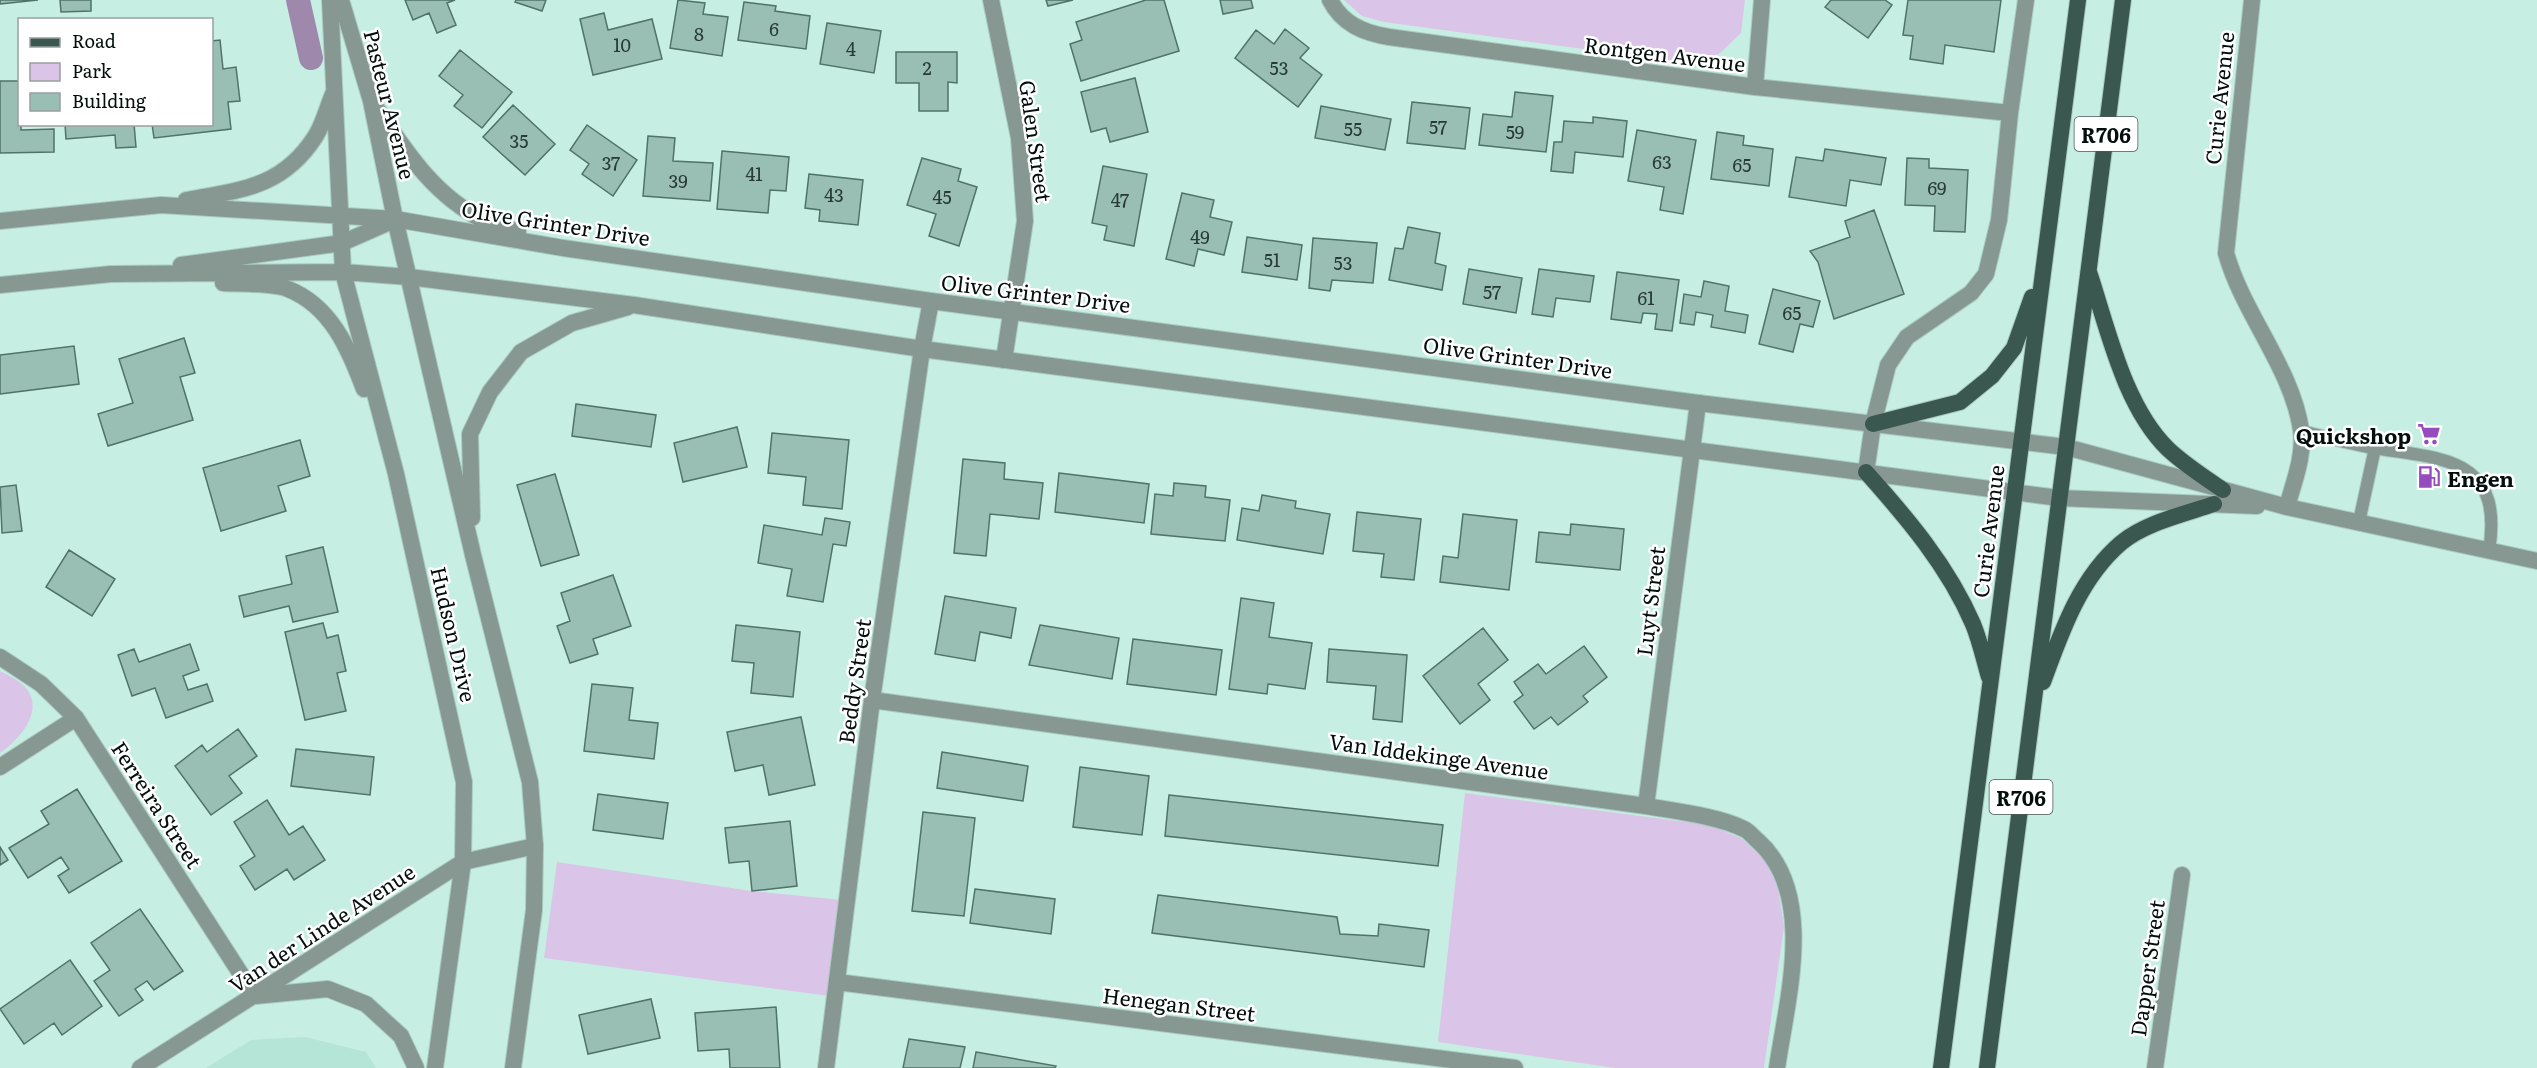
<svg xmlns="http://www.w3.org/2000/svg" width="2537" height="1068" viewBox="0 0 2537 1068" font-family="Literata,serif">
	<rect width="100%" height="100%" fill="#c7eee2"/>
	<path fill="#b5e5d6" d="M305,1037L366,1052L376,1068H206L251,1040Z"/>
	<path fill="#dac5e8" d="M1344,0H1745L1741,33L1719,54L1688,63L1384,22L1362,16Z
		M0,671C8,675 18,680 24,686C47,709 19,740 0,753Z
		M1465,793L1709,825L1741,838L1765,860L1778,888L1784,927L1764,1068H1615L1438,1042Z
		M557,862L752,891L842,900L829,996L544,958Z"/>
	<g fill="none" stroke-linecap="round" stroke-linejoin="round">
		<path stroke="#9e89ac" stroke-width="24" d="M298,0L311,58"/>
	</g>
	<path fill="#99beb3" stroke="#507369" stroke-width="1.5" d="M0,0H38L0,4Z
		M60,0H91V11L61,12Z
		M405,0H455L447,3L456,25L437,33L429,13L413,20Z
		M516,0H546L542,11L515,2Z
		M678,0L705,3L703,14L728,17L722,56L670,48Z
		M1046,0H1073L1048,6Z
		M1146,0H1164L1179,51L1081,81L1070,44L1082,40L1076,22Z
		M1220,0H1251L1253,8L1223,14Z
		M1831,0H1885L1892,5L1868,38L1825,7Z
		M1908,0H2001L1994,52L1945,45L1943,64L1910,59L1913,36L1903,35Z
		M744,2L776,6L775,11L810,16L806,49L738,40Z
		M604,13L608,30L652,19L662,59L593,75L580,19Z
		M827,23L881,31L874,73L820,64Z
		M1285,29L1309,48L1300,58L1322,75L1298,107L1235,58L1256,30L1274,44Z
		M220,40L223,69L236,67L240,101L228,102L231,129L154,138L152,124H212V41Z
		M460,50L512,92L482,128L454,106L463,95L439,76Z
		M896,52H957V83L948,82V111H919V83H896Z
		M1135,78L1148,132L1110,142L1106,128L1091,132L1081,92Z
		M0,81H20L21,130L54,129V152L0,153Z
		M1515,92L1553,96L1546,152L1479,145L1483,114L1512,117Z
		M1412,102L1470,108L1465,149L1407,143Z
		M513,105L555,144L525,175L483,137Z
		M1321,106L1391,119L1385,150L1315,138Z
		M1593,117L1627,121L1623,157L1575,152L1573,173L1551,171L1554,142H1562L1564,121L1593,123Z
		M65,124H134L136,147L116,148L115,135L66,139Z
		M587,125L637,160L613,196L582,174L589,164L570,150Z
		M1637,130L1696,140L1683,214L1660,210L1664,187L1628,181Z
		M1717,132L1744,136L1743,145L1773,149L1769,186L1711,179Z
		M648,136L675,138L673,161L713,163L710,201L643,196Z
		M1825,149L1886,158L1881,185L1850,180L1846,206L1789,197L1796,157L1823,161Z
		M722,151L789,157L786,191L770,190L768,213L717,209Z
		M922,158L961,169L958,181L977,187L959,246L929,236L936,214L907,205Z
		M1907,158L1929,159V168L1968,170L1965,232L1934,231L1935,206L1905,205Z
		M1103,166L1147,174L1134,246L1104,240L1107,226L1092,223Z
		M809,174L863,180L858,225L819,221L820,210L805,208Z
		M1182,193L1214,200L1210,217L1232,222L1224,255L1198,249L1194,266L1166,259Z
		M1874,210L1904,294L1834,319L1818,262L1810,251L1850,237L1845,221Z
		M1408,227L1440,233L1435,263L1446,266L1442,290L1389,280L1395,248L1403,249Z
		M1247,237L1302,245L1297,280L1242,272Z
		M1313,238L1377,243L1373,283L1332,280L1330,291L1309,288Z
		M1469,269L1522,278L1516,313L1463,304Z
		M1539,269L1594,276L1590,302L1556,298L1553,317L1532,314Z
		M1617,272L1679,280L1672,331L1655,329L1657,314L1643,313L1641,323L1611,319Z
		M1704,281L1729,286L1725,311L1748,315L1745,333L1711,327L1713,315L1696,312L1694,325L1680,323L1684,294L1701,297Z
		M1773,289L1820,301L1813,327L1800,324L1793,352L1759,344Z
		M184,338L195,373L180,377L193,420L108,446L98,414L133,403L119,359Z
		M74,346L79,384L0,394V355Z
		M576,404L656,415L651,447L572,436Z
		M737,427L747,467L683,482L674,443Z
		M772,433L849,440L842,509L803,505L806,477L768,473Z
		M300,440L310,476L278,486L286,511L221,531L203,468Z
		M963,459L1005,463L1004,479L1043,483L1039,519L990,514L986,556L954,553Z
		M1059,473L1149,484L1144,523L1055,512Z
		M555,474L579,555L541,566L517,485Z
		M1174,483L1206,486L1205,497L1230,500L1225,541L1151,534L1155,494L1173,496Z
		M16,485L22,531L2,533L0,487Z
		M1262,495L1296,501L1295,508L1330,514L1323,554L1237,540L1242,508L1259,511Z
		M1357,512L1421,519L1414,580L1381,577L1384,554L1353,551Z
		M1463,514L1517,520L1509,590L1440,582L1443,556L1458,558Z
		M825,518L850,522L846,546L833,544L823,602L787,596L792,569L758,563L764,525L822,535Z
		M1571,524L1624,529L1620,570L1536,562L1539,532L1570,535Z
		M323,547L338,612L293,622L289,606L244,617L239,596L292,584L286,556Z
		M69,550L115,579L92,616L46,587Z
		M613,575L631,626L593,639L598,654L570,663L557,626L570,621L561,593Z
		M945,596L1016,608L1011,638L980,632L975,661L935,654Z
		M1241,598L1274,603L1269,637L1312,643L1305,689L1268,684L1267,694L1229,689Z
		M323,623L327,638L338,635L346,671L337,673L346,711L305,720L285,632Z
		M736,625L800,632L793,697L751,693L754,663L732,661Z
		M1040,625L1119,638L1112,679L1029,665Z
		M1483,628L1508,660L1478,684L1490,700L1460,724L1423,676Z
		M1133,639L1222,650L1216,695L1127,684Z
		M190,644L199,670L183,676L188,690L207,684L213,701L166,718L155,688L132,696L118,655L134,649L139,662Z
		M1584,646L1607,677L1583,696L1588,702L1558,725L1551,717L1534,729L1514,702L1523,695L1514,682L1538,664L1546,674Z
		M1329,649L1407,655L1402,722L1373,719L1376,686L1327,682Z
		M592,684L633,688L629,720L658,723L654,759L584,751Z
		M801,717L815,785L769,795L763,765L735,771L727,732Z
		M238,729L257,756L229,776L242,793L211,815L175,766L202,745L207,752Z
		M296,749L374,757L370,795L291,786Z
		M942,752L1028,766L1023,801L937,788Z
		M1080,767L1149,776L1142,835L1073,827Z
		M77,789L122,861L69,893L58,876L69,869L61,857L28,878L9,848L49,824L41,811Z
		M598,794L668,803L663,839L593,830Z
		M1169,795L1443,825L1438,866L1165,836Z
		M267,800L289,835L303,826L325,860L294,880L287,869L255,890L240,866L255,856L234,822Z
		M923,812L975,818L964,916L912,911Z
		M790,821L797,886L752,891L749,861L729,863L725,828Z
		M0,847L8,860L0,865Z
		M975,889L1055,899L1051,934L970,923Z
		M1158,895L1337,917L1340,934L1378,936L1379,924L1429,930L1424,967L1152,933Z
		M140,909L183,971L154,990L147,981L135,989L143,1000L119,1016L94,981L110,970L91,943Z
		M70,960L102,1006L62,1035L54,1023L24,1044L0,1009Z
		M651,999L660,1038L588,1054L579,1015Z
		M776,1007L780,1068H730L729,1049L698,1051L695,1013Z
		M909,1039L965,1047L960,1068H903Z
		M976,1052L1056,1066L1055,1068H973Z"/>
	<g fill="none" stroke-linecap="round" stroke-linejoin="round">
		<g stroke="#a8cac0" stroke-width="14">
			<path id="service" d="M2302,431C2326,437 2350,444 2374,448C2443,459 2504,457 2489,551
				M2359,522L2375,448"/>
		</g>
		<g stroke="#a8cac0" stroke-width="18">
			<path id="minor" d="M991,0L1019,138L1025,221L1004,360
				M1330,0C1342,24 1364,33 1389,37L1755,87L2010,113
				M2252,0L2226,253C2243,314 2292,368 2301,430C2305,455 2293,484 2287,507
				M1755,87L1762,0
				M1866,472L1873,424L1888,365L1907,337L1971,293L1986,274L1999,220L2010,113L2026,0
				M0,657L41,684L76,718L255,996
				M872,700L1646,806C1674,811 1718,816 1744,829C1749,831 1753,837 1758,841C1817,894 1787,999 1777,1068
				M0,767L76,718
				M1646,806L1698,403
				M837,982L1515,1068
				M140,1068L463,862L535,846
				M826,1068L872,700L922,349L931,301
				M2155,1068L2182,875"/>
		</g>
		<g stroke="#a8cac0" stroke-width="18">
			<path id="tertiary" d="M330,0L343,272L396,474L464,782L463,862L435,1068
				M341,0L371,101L395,219L473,555L530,782L535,846L534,910L513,1068
				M375,106C405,150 433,195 483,220C494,225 507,228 518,232
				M186,200C240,190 282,188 315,137C323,125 327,108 333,94
				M0,221L161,205L395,219L563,248L931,301L1698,403L2066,447L2287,507L2537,561
				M181,265L342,243L392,221
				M223,283C239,284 274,283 288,289C331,306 349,349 364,389
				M0,285L111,274L343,272L409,277L634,305L922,349L2059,498L2257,506
				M472,518L470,434L490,392L521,352L572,323L628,307
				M255,996L328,989L366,1004L401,1036L416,1068"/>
		</g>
		<g stroke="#a8cac0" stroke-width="18">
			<path id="primary" d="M2089,272C2108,329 2124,406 2168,449C2185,465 2204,477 2223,490
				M1873,424L1960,402L1992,376L2014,348L2032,297
				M1866,472C1907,518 1948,566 1973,624C1980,641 1984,660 1989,677
				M2043,682C2061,633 2079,579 2121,543C2145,523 2184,514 2214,504
				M1941,1068L2078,0
				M1987,1068L2123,0"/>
		</g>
		<use href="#service" stroke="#879792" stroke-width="12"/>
		<use href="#minor" stroke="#879792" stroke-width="16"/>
		<use href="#tertiary" stroke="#879792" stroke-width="16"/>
		<use href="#primary" stroke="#3b5850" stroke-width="16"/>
	</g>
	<defs>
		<g id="supermarket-bare" transform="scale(1.8)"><path d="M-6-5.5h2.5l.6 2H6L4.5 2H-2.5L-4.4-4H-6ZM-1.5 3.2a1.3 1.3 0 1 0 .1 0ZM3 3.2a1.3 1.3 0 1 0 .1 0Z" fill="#954cbf" stroke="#fff" stroke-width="2.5" paint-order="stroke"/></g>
		<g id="fuel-bare" transform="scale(1.8)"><path d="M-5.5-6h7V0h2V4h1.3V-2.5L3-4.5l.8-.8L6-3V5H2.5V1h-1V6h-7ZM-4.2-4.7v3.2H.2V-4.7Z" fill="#954cbf" stroke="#fff" stroke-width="2.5" paint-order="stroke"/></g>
	</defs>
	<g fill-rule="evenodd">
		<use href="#supermarket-bare" x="2429" y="434"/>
		<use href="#fuel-bare" x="2429" y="477"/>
	</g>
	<g text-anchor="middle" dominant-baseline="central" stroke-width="5" stroke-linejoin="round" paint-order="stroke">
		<g font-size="18" fill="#283b36">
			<text x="774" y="28">6</text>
			<text x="699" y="33">8</text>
			<text x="622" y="44">10</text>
			<text x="851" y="48">4</text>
			<text x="927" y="67">2</text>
			<text x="1279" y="67">53</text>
			<text x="1438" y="126">57</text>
			<text x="1353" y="128">55</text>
			<text x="1515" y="131">59</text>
			<text x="519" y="140">35</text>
			<text x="1662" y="161">63</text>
			<text x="611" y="162">37</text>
			<text x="1742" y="164">65</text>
			<text x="754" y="173">41</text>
			<text x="678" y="180">39</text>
			<text x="1937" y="187">69</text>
			<text x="834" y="194">43</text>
			<text x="942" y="196">45</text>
			<text x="1120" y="199">47</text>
			<text x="1200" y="236">49</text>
			<text x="1272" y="259">51</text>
			<text x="1343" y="262">53</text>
			<text x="1492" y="291">57</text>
			<text x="1646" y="297">61</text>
			<text x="1792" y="312">65</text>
		</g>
		<g fill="#fff" stroke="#4f5755" stroke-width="1.5">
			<rect x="2074.5" y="117" width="63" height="34" rx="4.5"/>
			<rect x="1989.5" y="780" width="63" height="34" rx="4.5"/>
		</g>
		<g font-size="20" font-weight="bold" fill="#030f0c">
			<text x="2106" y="134">R706</text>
			<text x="2021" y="797">R706</text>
		</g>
		<g font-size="21" fill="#030f0c" stroke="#fff">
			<text transform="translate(1665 53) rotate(7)">Rontgen Avenue</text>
			<text transform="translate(2218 98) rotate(-84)">Curie Avenue</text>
			<text transform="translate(391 104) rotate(76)">Pasteur Avenue</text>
			<text transform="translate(1037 141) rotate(82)">Galen Street</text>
			<text transform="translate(556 222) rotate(9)">Olive Grinter Drive</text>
			<text transform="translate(1036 292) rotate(7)">Olive Grinter Drive</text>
			<text transform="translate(1518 356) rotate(8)">Olive Grinter Drive</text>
			<text transform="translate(1987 531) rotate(-83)">Curie Avenue</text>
			<text transform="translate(1649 601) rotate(-83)">Luyt Street</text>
			<text transform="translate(455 634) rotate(77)">Hudson Drive</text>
			<text transform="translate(853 681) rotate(-82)">Beddy Street</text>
			<text transform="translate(1439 755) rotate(8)">Van Iddekinge Avenue</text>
			<text transform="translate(158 804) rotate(57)">Ferreira Street</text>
			<text transform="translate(321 927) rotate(-33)">Van der Linde Avenue</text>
			<text transform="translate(2146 968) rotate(-82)">Dapper Street</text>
			<text transform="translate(1179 1003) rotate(7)">Henegan Street</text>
		</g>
		<g font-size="21" font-weight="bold" fill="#030f0c" stroke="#fff" text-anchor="end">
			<text x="2411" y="434">Quickshop</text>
			<text x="2447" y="477" text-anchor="start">Engen</text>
		</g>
	</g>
	<rect x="18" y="18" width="195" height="108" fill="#ffffff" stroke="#9a9f9e" stroke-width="1.5"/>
	<rect x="30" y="38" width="30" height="9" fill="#3b5850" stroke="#9a9f9e" stroke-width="1.5"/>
	<text x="72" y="48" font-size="18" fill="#030f0c">Road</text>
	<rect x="30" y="63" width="30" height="18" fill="#dac5e8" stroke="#9a9f9e" stroke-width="1.5"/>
	<text x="72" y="78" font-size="18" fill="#030f0c">Park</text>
	<rect x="30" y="93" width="30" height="18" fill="#99beb3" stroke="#9a9f9e" stroke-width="1.5"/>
	<text x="72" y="108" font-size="18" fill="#030f0c">Building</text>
</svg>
